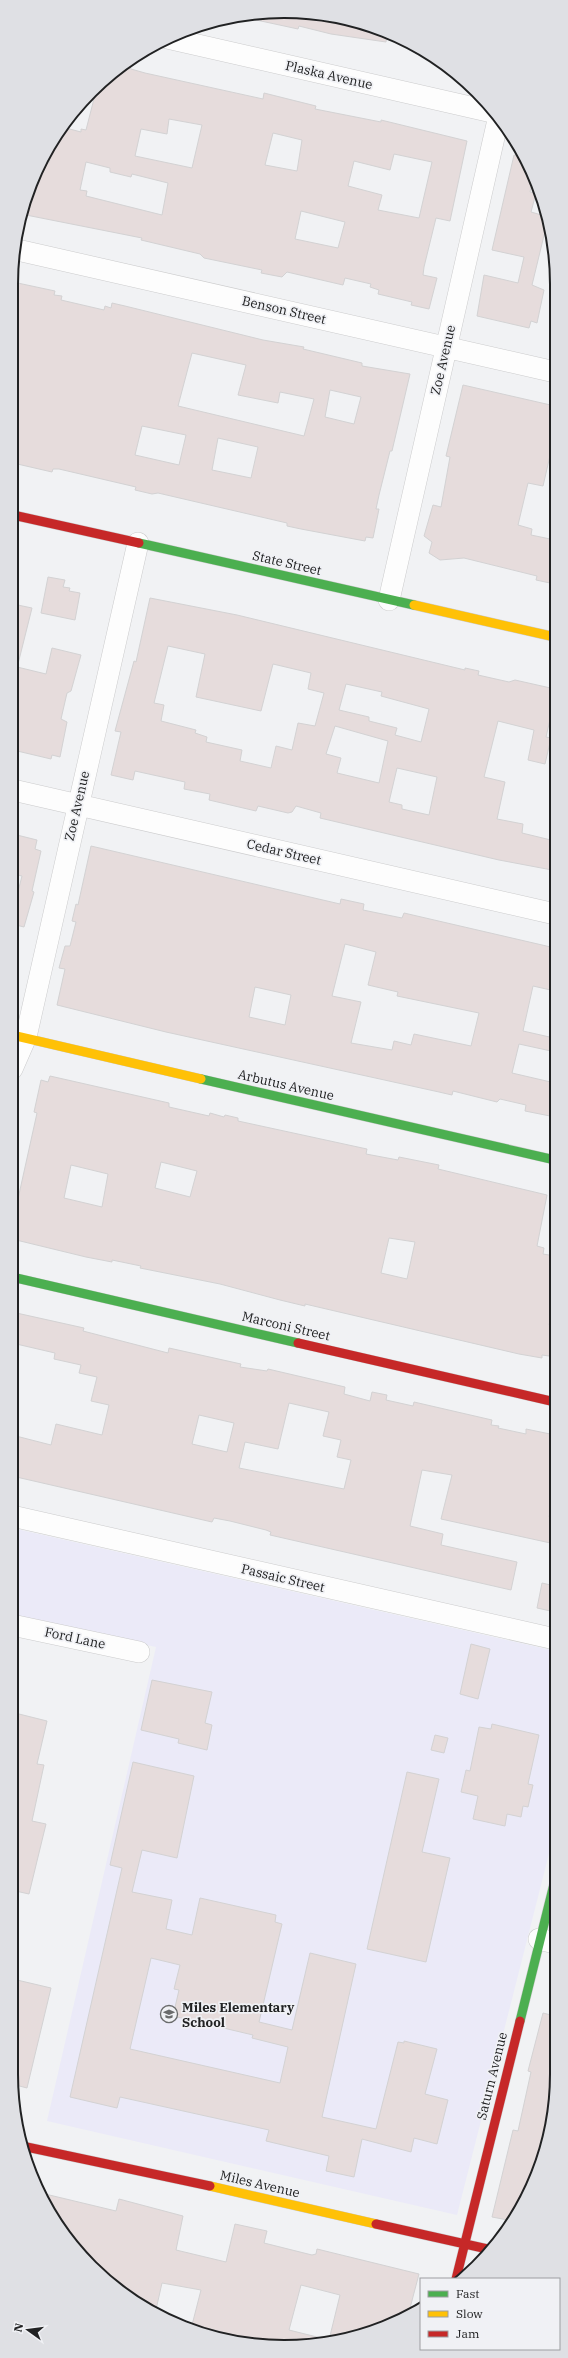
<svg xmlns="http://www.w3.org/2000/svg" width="568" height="2358" viewBox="0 0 568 2358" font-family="'IBM Plex Serif',serif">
	<rect width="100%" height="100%" fill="#f1f2f4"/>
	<path fill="#ebeaf8" d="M12,1528L555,1651V1830L457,2215L47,2121L156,1647L12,1616Z"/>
	<path fill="#e6dcdc" stroke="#d3d2d3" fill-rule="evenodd" d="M266,12L320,13L387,34L386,42L331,34L299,26L298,29L247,18L248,15Z
		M119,66H129L131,69L145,73L263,99L264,93L316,106L315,109L381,122V120L467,141L450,221L436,218L424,267L423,275L437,278L429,309L411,305L412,302L378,294L379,290L370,287L371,284L345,278L343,285L287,272L282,277L261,273L262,270L204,258L200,254L141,240L142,238L21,214L26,196L41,161L49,163L55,137L62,127L81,132V129L86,130L97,87ZM169,119L202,125L192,168L135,156L141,129L167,134ZM273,133L302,140L297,171L265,165ZM394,154L432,162L419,218L378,210L382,195L348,186L354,161L390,170ZM86,162L110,168V172L131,177L132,174L168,183L162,215L86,196L87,191L80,190ZM301,211L345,222L338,248L295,239Z
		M514,155L525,157L533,177L530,192L536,193L531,212L545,216L547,223L532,285L544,290L537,323L531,321L529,328L477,316L484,275L518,283L524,257L492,250Z
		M13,282L55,291L54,295L62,296L61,300L104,310L105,306L111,308L112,303L125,306L263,340L304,347L303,349L362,363V366L410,374L392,451H390L379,495L376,509H379L373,538L366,537L365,541L301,529L287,526V523L158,493L152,494L135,490L136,487L59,469H53L52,472L13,463ZM192,353L246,365L238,395L278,403L280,392L314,399L304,436L178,406ZM330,390L361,397L354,424L325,417ZM142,426L186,435L179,465L135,455ZM218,438L258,447L251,478L212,470Z
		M463,385L555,406V434L543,486L528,483L518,525L532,529L531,535L555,540V561L550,583L536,580L537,576L464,558L440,560L429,553L432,542L424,536L433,505L441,507L450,457L446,456Z
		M48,577L65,580L63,587L70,588L69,591L80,593L75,620L41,613Z
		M150,598L237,615L465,670V668L479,671L478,675L509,682L515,680L555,689V698L546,737L551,738L545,764L528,760L534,730L498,721L484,777L505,782L497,819L523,824L522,833L555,841L552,870L499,860L320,818L321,813L296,806L292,812L288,813L258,806L256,811L209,800L210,794L184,789L185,782L135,771L133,780L111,775L121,732L115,731L134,661L136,662ZM168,646L205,654L196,697L261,711L273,664L311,673L308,689L324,693L315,726L298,723L292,750L276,746L271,768L240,761L242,750L206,742L207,737L195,733L196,730L161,721L164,705L154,703ZM346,684L382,692L381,696L429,709L421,742L395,735L397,728L369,721V717L339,710ZM335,726L388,741L379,783L337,773L341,758L326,754ZM397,768L437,777L429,815L402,809V805L389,802Z
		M13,604L32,608L18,664L13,663Z
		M52,648L81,655L71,691L67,693L61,719L67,722L60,757L52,755L51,759L13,750V666L46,674Z
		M17,835L37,840L35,849L41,851L32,891L34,892L24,927L12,924V915L22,876L13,874V852Z
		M91,846L340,904L341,899L364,904L363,910L402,918L404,913L555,948V991L533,986L523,1031L554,1038L551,1051L519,1044L512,1073L555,1083V1117L525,1111L526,1105L500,1099L497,1102L453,1091L452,1095L439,1092L166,1032L57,1005L65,969L59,968L65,946H70L76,922L72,921L76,904L78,905ZM345,944L376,952L368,985L398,992L397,996L479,1013L471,1046L414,1034L411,1045L394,1041L392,1050L351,1043L361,1002L332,996ZM255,987L291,995L285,1025L249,1017Z
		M50,1076L169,1103V1107L209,1116L210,1113L224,1117L225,1115L238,1118V1121L367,1149L366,1154L398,1160L399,1157L439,1165L438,1169L547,1195L537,1246L544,1248L543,1254L555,1256V1302L549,1325L555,1326V1354L550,1353L549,1356L542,1355V1358L519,1354L305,1304V1306L280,1300L220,1284L140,1268L141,1266L112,1260V1262L86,1257L12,1239V1226L37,1113L34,1112L41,1080L48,1082ZM161,1162L197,1171L190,1197L155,1188ZM71,1165L108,1174L102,1207L64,1198ZM389,1238L415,1242L407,1279L381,1273Z
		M12,1312L84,1328L83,1331L168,1353L169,1348L241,1364L240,1367L267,1371L268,1369L345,1387L344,1394L370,1401L372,1392L387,1395L386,1400L413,1406L414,1402L492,1420L491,1425L499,1426L498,1428L526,1434V1429L555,1435V1493L549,1517L555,1518V1544L441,1519L452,1475L422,1470L410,1526L443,1534L441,1545L517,1562L511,1590L270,1535L271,1532L266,1530L230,1521L214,1518L212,1522L12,1476V1435L51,1445L56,1424L102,1435L109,1405L91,1401L97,1377L79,1373L81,1365L54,1359L55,1353L12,1343ZM289,1403L329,1412L323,1436L341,1440L337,1457L351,1460L344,1489L239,1468L245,1442L278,1449ZM199,1415L234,1423L227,1452L192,1444Z
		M542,1583L555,1586V1612L537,1608Z
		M471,1644L490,1649L478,1699L460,1694Z
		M152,1680L212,1692L205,1723L212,1725L207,1750L178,1743L179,1739L141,1730Z
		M11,1712L47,1721L37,1764L44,1765L32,1821L46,1824L29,1894L11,1890Z
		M492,1724L539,1735L528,1784L533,1785L528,1807L523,1806L521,1817L507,1814L505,1826L473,1819L478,1796L461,1792L466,1770L470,1771L479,1727L491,1729Z
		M435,1735L448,1738L444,1753L431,1750Z
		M133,1762L194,1776L177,1858L142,1850L132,1892L172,1900L166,1929L192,1935L200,1898L276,1915L275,1922L282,1924L259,2022L292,2030L310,1953L356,1964L322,2117L376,2129L398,2042L404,2043V2041L437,2049L425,2094L448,2100L437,2144L414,2138L411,2152L362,2139L354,2177L326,2171L329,2156L266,2141L269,2130L120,2097L117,2108L70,2097L122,1868L110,1865ZM151,1958L180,1965L174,1989L179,1990L173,2016L253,2035L252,2038L288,2047L280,2083L130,2049Z
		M407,1772L439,1779L422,1852L450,1858L426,1962L367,1949Z
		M17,1980L51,1988L27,2088L12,2084L11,2074V2006Z
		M543,2013L555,2016V2110L542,2162L520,2211L513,2221L492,2217L513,2130L518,2131L531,2072L528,2071Z
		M41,2193L116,2211L119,2199L183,2216L176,2250L226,2262L235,2224L267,2231L264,2243L312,2255L316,2254L317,2249L419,2274L409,2312L372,2333L319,2345L277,2346L206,2328L205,2334L191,2329L201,2290L162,2283L155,2314L118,2291L79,2254ZM301,2285L340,2295L329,2340L289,2330Z"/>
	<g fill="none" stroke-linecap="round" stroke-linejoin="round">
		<g stroke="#cccccd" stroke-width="22">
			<path id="street" d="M167,38L492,112
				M13,249L555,372
				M389,600L498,120
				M13,790L555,914
				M12,1069L26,1037L138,543
				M12,1516L555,1639
				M12,1625L139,1652
				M539,1939L555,1943"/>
		</g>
		<g stroke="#cccccd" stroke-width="10">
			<path id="fast" d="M139,543L414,605
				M201,1079L555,1160
				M12,1277L298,1343
				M520,2021L555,1880"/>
		</g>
		<g stroke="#cccccd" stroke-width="10">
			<path id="slow" d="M414,605L555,637
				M12,1035L201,1079
				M210,2186L376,2224"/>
		</g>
		<g stroke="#cccccd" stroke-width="10">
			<path id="jam" d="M13,515L139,543
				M298,1343L555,1402
				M22,2146L210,2186
				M376,2224L492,2250
				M456,2279L520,2021"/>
		</g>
		<use href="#street" stroke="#fdfdfd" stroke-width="21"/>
		<use href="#fast" stroke="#4caf50" stroke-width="9"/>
		<use href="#slow" stroke="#ffc107" stroke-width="9"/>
		<use href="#jam" stroke="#c62828" stroke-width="9"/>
	</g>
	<defs>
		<g id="school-ring" transform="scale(0.9)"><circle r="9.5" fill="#f0f1f5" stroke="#6a6b6c" stroke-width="1.5"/><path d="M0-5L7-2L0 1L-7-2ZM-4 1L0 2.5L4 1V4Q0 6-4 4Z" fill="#6a6b6c"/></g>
	</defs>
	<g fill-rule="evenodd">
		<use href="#school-ring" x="169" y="2014"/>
	</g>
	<g text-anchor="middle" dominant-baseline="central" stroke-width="3.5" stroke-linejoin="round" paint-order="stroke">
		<g font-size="13" fill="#212223" stroke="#f0f1f5">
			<text transform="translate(329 75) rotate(13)">Plaska Avenue</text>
			<text transform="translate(284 310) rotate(13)">Benson Street</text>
			<text transform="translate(443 360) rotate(-77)">Zoe Avenue</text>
			<text transform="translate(287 563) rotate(13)">State Street</text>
			<text transform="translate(77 806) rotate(-77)">Zoe Avenue</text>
			<text transform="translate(284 852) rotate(13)">Cedar Street</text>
			<text transform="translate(286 1085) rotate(13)">Arbutus Avenue</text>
			<text transform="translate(286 1326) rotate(13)">Marconi Street</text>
			<text transform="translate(283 1578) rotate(13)">Passaic Street</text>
			<text transform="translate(75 1638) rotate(12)">Ford Lane</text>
			<text transform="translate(492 2076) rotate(-76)">Saturn Avenue</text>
			<text transform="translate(260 2184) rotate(13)">Miles Avenue</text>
		</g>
		<g font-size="13" font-weight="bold" fill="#212223" stroke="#f0f1f5" text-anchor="start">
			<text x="182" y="2007">Miles Elementary<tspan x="182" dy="15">School</tspan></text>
		</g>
	</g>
	<path d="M0 0H568V2358H0ZM284 18H284A266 266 0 0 1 550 284V2074A266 266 0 0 1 284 2340H284A266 266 0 0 1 18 2074V284A266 266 0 0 1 284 18Z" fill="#dfe0e4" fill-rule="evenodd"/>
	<path fill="none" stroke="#212223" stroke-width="2" d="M284 18H284A266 266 0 0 1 550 284V2074A266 266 0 0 1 284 2340H284A266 266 0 0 1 18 2074V284A266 266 0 0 1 284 18Z"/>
	<rect x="420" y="2278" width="140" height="72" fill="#f0f1f5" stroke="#9d9ea1"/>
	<rect x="428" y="2291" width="20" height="6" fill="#4caf50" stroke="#9d9ea1"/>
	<text x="456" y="2298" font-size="12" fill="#212223">Fast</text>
	<rect x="428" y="2311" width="20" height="6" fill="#ffc107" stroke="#9d9ea1"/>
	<text x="456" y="2318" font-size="12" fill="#212223">Slow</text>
	<rect x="428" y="2331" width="20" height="6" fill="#c62828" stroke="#9d9ea1"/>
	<text x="456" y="2338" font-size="12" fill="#212223">Jam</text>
	<g transform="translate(28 2330) rotate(284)" stroke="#f0f1f5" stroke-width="3" paint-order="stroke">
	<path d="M0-3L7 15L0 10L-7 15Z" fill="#212223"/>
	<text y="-6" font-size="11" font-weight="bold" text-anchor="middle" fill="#212223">N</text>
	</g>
</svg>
